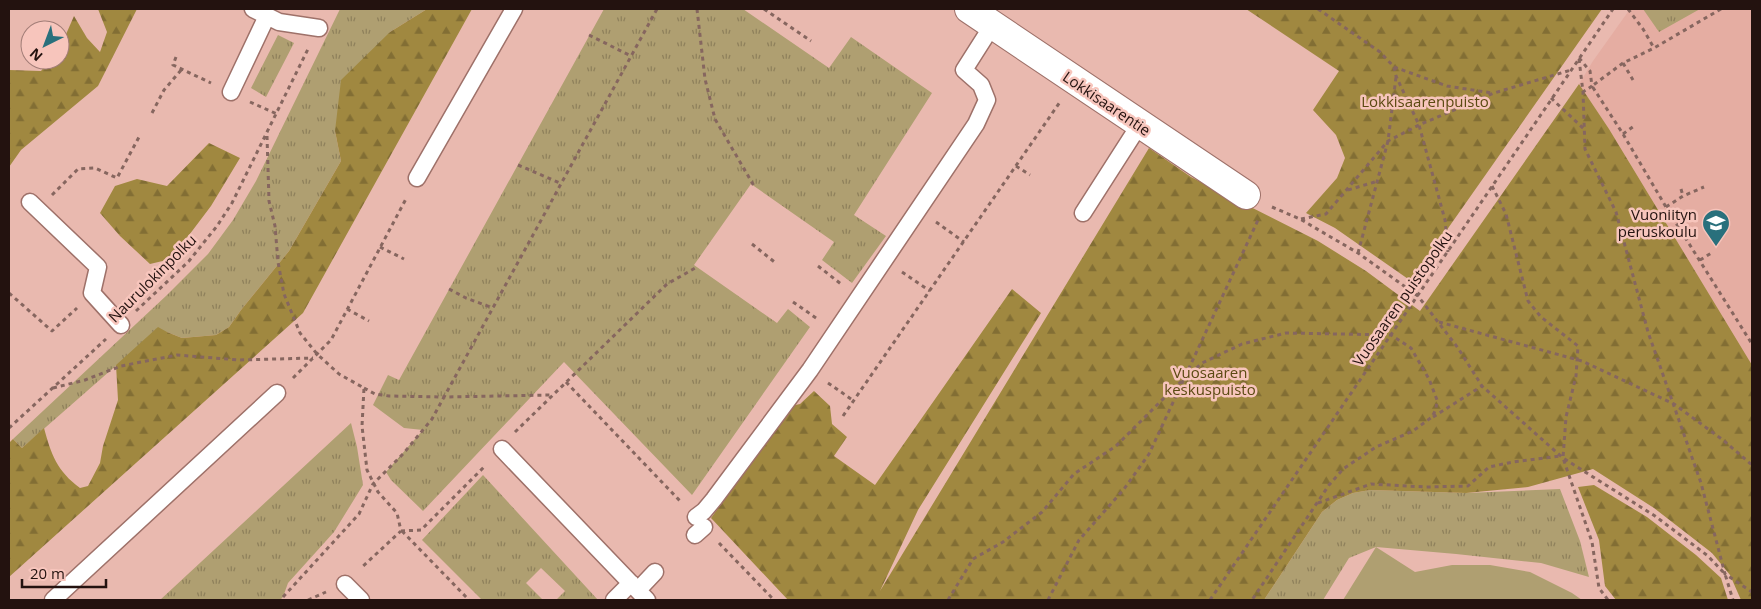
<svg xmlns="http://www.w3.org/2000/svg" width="1761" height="609" viewBox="0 0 1761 609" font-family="'Open Sans',sans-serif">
	<defs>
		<pattern id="grass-tufts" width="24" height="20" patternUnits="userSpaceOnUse" patternTransform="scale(1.25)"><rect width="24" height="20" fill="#af9f71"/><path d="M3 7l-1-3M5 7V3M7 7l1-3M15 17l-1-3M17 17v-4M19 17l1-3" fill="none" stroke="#8e805b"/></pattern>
		<pattern id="forest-firs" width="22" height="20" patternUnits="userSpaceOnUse" patternTransform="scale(1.25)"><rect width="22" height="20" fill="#a08840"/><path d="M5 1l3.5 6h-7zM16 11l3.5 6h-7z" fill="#826e34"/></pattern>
	</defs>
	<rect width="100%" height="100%" fill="#e9b9af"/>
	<path fill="#e5ada2" d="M1630,9H1752V365L1609,129L1579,84L1593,61Z"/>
	<path fill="url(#grass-tufts)" d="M340,9H427L390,32L335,131L341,161L289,251L241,310L229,327L216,335L182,338L167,332L127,356L22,448L13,439L167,295L208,254L233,220L256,181Z
		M604,9H743L829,68L851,37L932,93L854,215L886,236L852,283L822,260L834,242L751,184L694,265L777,323L788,309L810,327L692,495L564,362L423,511L391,480L386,472L423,430L404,428L373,405L388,375L399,380Z
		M1643,9H1700L1659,32Z
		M278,35L294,43L266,97L251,88Z
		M351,423L357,447L363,485L334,532L288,583L283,597L280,600H160Z
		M483,475L598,600H556L565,591L541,568L526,583L543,600H482L422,540Z
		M1560,489L1580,541L1589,577L1541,563L1456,554L1376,547L1349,558L1323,600H1264L1322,512L1337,500L1353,493L1370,490L1466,493Z"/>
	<path fill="url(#forest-firs)" d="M98,9H137L98,86L21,150L9,167V70L41,71L50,60H60V48L74,16L87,38L100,52L107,32Z
		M427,9H472L303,313L9,577V443L13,439L22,448L44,428C51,454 57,471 80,488L88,486L100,463L103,446L118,400L116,365L158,327L167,332L182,338L216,335L229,327L241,310L289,251L341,161L335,131L341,80L390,32Z
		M1246,9H1602L1411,281L1335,228L1306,213L1337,178L1345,158L1336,135L1313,110L1339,71Z
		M1579,84L1609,129L1752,365V600H1741L1730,575L1712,553L1654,508L1593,469L1528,487L1466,493L1370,490L1353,493L1337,500L1322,512L1264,600H788L711,518L791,406L800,404L814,391L830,406L832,424L847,437L834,456L875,485L1012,289L1041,313L918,510L880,591L1149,148L1191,177L1318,241L1366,271L1420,311Z
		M209,143L240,158L211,206L171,259L150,264L120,236L100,213L115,186L137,179L167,186Z
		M1594,485L1647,517L1696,555L1721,578L1728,600H1616L1605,586L1599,540L1578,487Z"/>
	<path fill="#af9f71" d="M1376,547L1415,572L1452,565H1490L1530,572L1572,593L1582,600H1343Z"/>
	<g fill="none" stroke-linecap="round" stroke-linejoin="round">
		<g stroke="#9e7169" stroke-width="19">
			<path id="service" d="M253,9L279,22L319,28
				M231,92L267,16
				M417,178L514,9
				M30,202L98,267L92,293L121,325
				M1083,213L1140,124
				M502,449L647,600
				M696,517L704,511L714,499L810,370L976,124L987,100L981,85L964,70L992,26
				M695,535L704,527
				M345,584L361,600
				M638,590L655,572
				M53,600L277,393
				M614,600L631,583"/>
		</g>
		<g stroke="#9e7169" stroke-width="30">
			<path id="minor" d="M969,9L1246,195"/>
		</g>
		<path stroke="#86665f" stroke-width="3" stroke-dasharray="4 4" stroke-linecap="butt" d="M697,9L705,79L715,119L754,186
			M764,9L811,41
			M1318,9L1380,52L1394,67L1396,76L1419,125L1445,220L1448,252
			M1628,9L1643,29L1654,48
			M1721,9L1654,48L1623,63L1592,86L1623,134L1666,207L1752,344
			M589,35L631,56
			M176,57L173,65L211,83
			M1579,58L1590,71L1592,86L1583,92
			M1579,59L1583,92L1585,149L1616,212L1648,332L1701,483L1725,574L1752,592
			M1623,63L1633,80
			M1394,67L1447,86L1492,93
			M1551,98L1585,130
			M250,102L277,114
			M152,113L164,90L182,69
			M1623,134L1634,126
			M267,136L269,201L275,226L278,262L284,294L300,333L317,354L339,374L364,388L362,426L367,470L378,492L397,513L401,531L361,568
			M518,165L560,183
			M1016,166L1030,175
			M1492,186L1506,214L1528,301L1541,317L1578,346L1576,376L1566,417L1563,458L1592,542L1599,588L1608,600
			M1681,189L1683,196
			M1348,190L1378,181
			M52,195L78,169L95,168L117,178L139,137
			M1272,207L1300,219L1358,253L1418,296L1458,348L1482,386L1563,458L1655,516L1708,556L1725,574L1733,600
			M1666,207L1683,196L1704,187
			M1301,219L1326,214L1388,141L1419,125L1494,93L1571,70
			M936,222L964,242
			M752,244L777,264
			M380,247L404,259
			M1358,253L1388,141L1396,77
			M1700,260L1713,252
			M818,266L841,284
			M902,272L930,291
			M449,289L466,298L493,308
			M9,293L52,331L77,308
			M793,302L819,320
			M347,309L369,321
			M136,311L189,261L217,226L232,203L309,47
			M1439,322L1582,361L1674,404L1723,440L1752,465
			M293,378L331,340L407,197
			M566,382L681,502
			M828,383L854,401
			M53,388L85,380L121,366L177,355L239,360L313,358
			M364,388L375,394L389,396L444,397L657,9
			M843,416L1060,102
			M1433,417L1482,386
			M9,428L106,339
			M515,432L667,284L697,267
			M1318,503L1371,484L1426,487L1468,486L1489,467L1513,462L1560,456
			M401,531L421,530L486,465
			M402,531L469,600
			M719,543L774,600
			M283,597L359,514L373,484L403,454L432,419L444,397L552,395
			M308,600L326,592
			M948,600L973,559L1003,542L1042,512L1074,474L1116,446L1173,389L1202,363L1242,344L1286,333L1391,335L1411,348L1429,379L1437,400L1436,409L1432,417L1413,431L1376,447L1343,469L1329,485L1252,600
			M1048,600L1079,540L1124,489L1149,454L1258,220
			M1210,600L1613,9"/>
		<use href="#service" stroke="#fff" stroke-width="16"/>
		<use href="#minor" stroke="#fff" stroke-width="28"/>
	</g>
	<defs>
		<g id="school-pin" transform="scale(1.4375)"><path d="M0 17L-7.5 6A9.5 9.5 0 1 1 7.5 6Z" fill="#29707c" stroke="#f7c5bc"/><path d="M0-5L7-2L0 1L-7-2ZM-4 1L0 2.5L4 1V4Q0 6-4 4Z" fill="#fff"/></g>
	</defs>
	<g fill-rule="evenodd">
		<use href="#school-pin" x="1716" y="223"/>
	</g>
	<g text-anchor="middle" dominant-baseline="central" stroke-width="5" stroke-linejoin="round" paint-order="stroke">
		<g font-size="15" fill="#5b4a12" stroke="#f7c5bc">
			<text x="1425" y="101">Lokkisaarenpuisto</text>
			<text x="1210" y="372">Vuosaaren<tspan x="1210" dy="17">keskuspuisto</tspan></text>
		</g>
		<g font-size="15" fill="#23120f" stroke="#f7c5bc">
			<text transform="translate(1107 103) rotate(34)">Lokkisaarentie</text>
			<text transform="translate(152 278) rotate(-45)">Naurulokinpolku</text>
			<text transform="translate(1402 298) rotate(-55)">Vuosaaren puistopolku</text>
		</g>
		<g font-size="15" fill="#23120f" stroke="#f7c5bc" text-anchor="end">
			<text x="1697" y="214">Vuoniityn<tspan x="1697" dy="17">peruskoulu</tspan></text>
		</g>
	</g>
	<rect width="1761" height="609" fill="none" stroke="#23120f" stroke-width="20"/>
	<g transform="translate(45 45) rotate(222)"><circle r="24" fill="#f7c5bc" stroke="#a27d77"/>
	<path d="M0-4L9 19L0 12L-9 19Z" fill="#29707c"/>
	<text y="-8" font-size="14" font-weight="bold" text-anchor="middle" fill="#23120f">N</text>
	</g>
	<path d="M22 579v8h84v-8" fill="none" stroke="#23120f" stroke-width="2.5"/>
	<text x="30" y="579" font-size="15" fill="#23120f" stroke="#f7c5bc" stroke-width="4" paint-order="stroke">20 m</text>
</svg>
